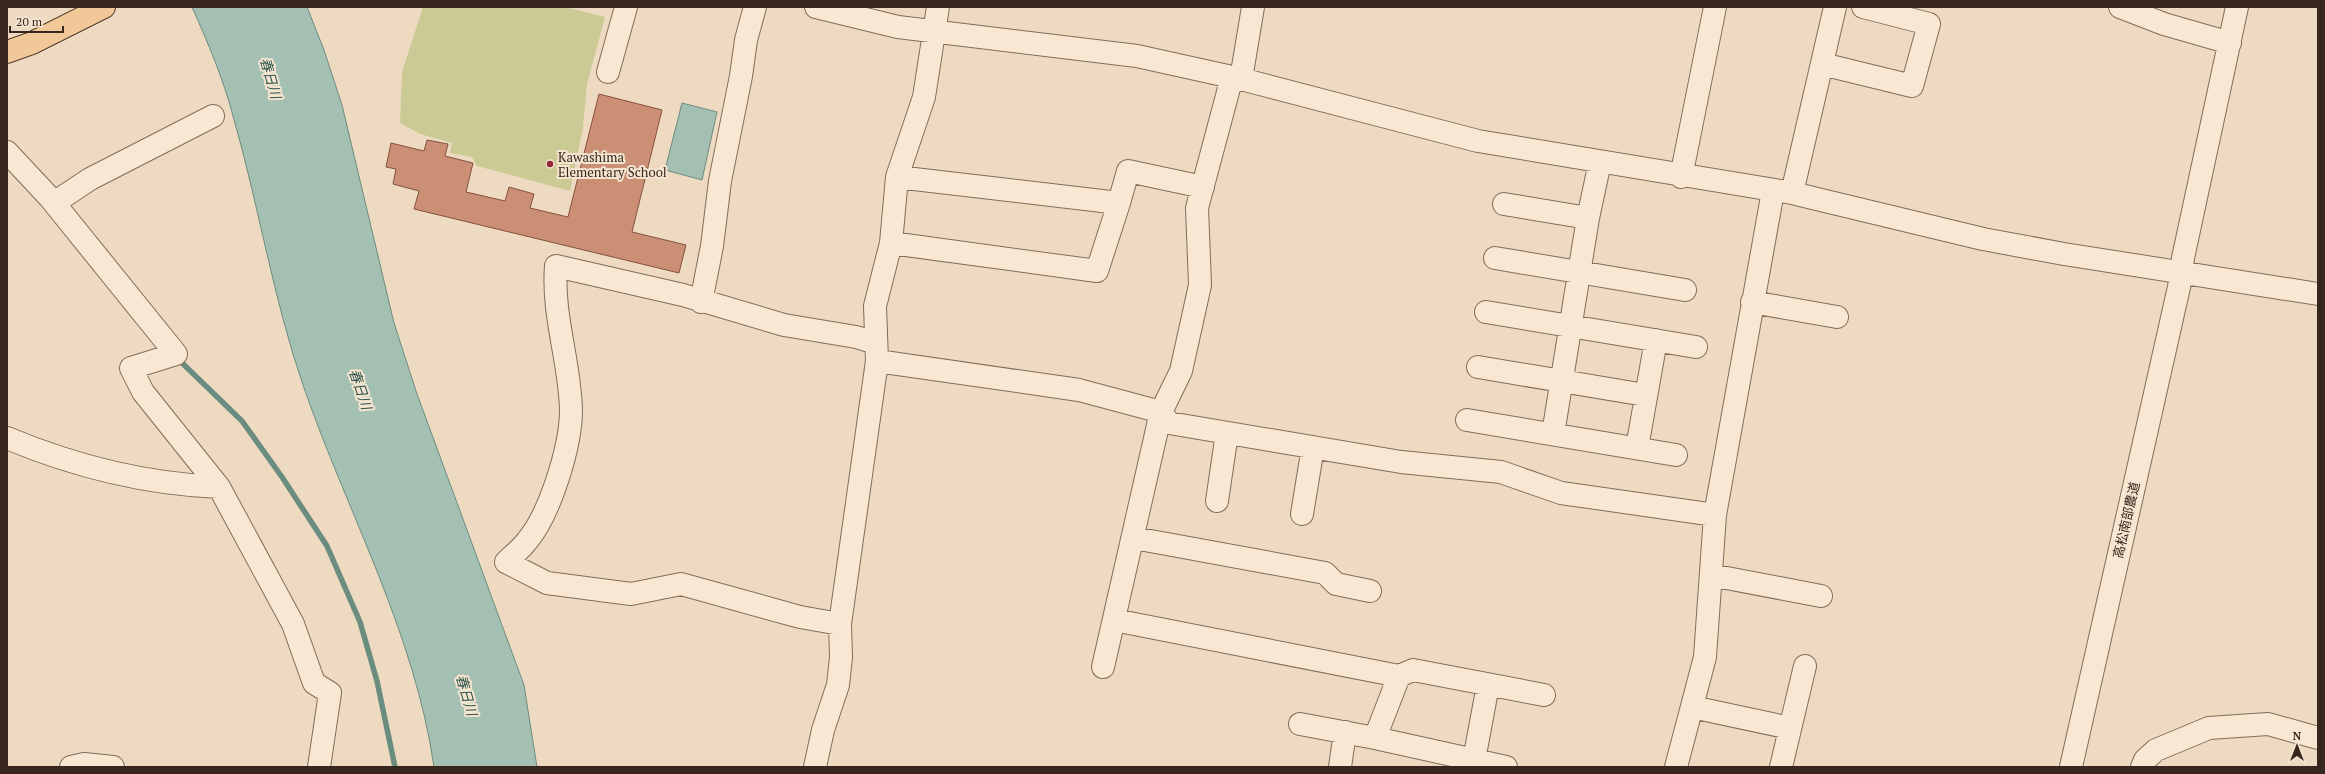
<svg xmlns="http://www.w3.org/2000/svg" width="2325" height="774" viewBox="0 0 2325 774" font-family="'PT Serif','Noto Sans JP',serif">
	<rect width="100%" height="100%" fill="#eddac0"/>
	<path fill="#cbca95" d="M423,7H565L605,17L587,84L583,128L570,191L477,166L472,157L450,153L452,143L420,134L400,123L402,72Z"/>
	<path fill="#a3c0b3" stroke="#6b8d80" d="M192,7H307L324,50L342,105L394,323L417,394L524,685L537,767H434C415,634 348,514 304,388C273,299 259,206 233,116C223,78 208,43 192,7Z
		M682,103L717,112L702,180L665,170Z"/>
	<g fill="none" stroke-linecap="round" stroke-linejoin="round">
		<path stroke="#6b8d80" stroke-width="5.5" d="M179,360L242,421L282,477L327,546L360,622L377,681L395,767"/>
	</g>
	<path fill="#cb8f76" stroke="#85513e" d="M599,94L662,110L632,232L686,245L679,273L414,209L419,191L393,184L396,169L386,167L391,143L424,151L427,140L448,144L445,156L473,163L466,192L505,201L509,187L534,194L530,208L568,217Z"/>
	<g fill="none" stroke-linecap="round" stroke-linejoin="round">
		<g stroke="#866b58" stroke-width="24">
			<path id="minor" d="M816,7L898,27L1137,56L1241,79L1478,141L1792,193L1983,239L2064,254L2318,294
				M2120,7L2164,24L2230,43
				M1822,64L1912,86L1929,24L1863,7
				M608,72L626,7
				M1241,79L1253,7
				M7,152L50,198L176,354L131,368L143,392L219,487L293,624L314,683L330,693L319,767
				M897,177L1119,203L1128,171L1203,187
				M1681,177L1715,7
				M1792,193L1835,7
				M54,203L90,179L213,116
				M1504,204L1588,218
				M891,243L1097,271L1119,203
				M1495,258L1685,290
				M701,302L712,246L720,181L741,76L746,40L755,7
				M1752,302L1837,317
				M1486,312L1696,347
				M877,361L1079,390L1161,412L1169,423L1401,462L1501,472L1561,493L1715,515
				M1478,367L1645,395
				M1467,420L1676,455
				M1553,434L1588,218L1600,162
				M7,438C74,466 147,484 219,487
				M1637,448L1656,340
				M1217,501L1227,433
				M1302,514L1313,447
				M1134,538L1325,573L1336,584L1370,591
				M1711,575L1821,596
				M1114,620L1399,676L1375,738L1506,767
				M840,624L800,617L681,584L631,594L547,583L506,562C513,555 521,549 527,541C550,514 571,446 571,410C570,362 552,315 556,266L683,295L784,325L856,337L876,343
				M1103,667L1161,412L1181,371L1200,285L1197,208L1232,77
				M1399,676L1413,670L1544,695
				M1692,707L1790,728
				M1300,724L1375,738
				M1474,760L1488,685
				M71,767L84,764L113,767
				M815,767L823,730L838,685L841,657L840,624L877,361L875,306L891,243L897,177L924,97L938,7
				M1340,767L1345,732
				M1676,767L1705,657L1715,515L1773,191
				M1781,767L1805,666
				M2071,767L2179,287L2183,258L2237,7
				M2142,767L2145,760L2156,750L2209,728L2268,724L2318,738"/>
		</g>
		<g stroke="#543a2d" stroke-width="24">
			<path id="major" d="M7,52L32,43L104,7"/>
		</g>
		<use href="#minor" stroke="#f8e8d3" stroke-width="22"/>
		<use href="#major" stroke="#f1c998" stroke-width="22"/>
	</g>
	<circle fill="#952938" stroke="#f5e5d0" stroke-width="1.5" cx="550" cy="164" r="4"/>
	<g text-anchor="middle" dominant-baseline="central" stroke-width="4" stroke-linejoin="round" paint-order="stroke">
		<g font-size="13" fill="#36261d" stroke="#f5e5d0" text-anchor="start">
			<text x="558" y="157">Kawashima<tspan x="558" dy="15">Elementary School</tspan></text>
		</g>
		<g font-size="13" fill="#36261d" stroke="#f5e5d0">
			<text transform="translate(2126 520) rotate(-77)">高松南部農道</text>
		</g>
		<g font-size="14" font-style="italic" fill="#2c564e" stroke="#f5e5d0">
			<text transform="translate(271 78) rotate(74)">春日川</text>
			<text transform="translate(361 389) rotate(71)">春日川</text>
			<text transform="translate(467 695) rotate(74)">春日川</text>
		</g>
	</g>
	<rect width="2325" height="774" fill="none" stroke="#36261d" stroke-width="16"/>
	<g transform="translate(2297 746)" stroke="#f5e5d0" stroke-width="3" paint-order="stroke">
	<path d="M0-3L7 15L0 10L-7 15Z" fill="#36261d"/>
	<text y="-6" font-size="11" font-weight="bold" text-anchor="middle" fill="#36261d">N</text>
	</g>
	<path d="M10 26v6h53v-6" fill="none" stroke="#36261d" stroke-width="2"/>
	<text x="16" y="26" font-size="12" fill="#36261d" stroke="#f5e5d0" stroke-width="3" paint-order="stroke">20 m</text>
</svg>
